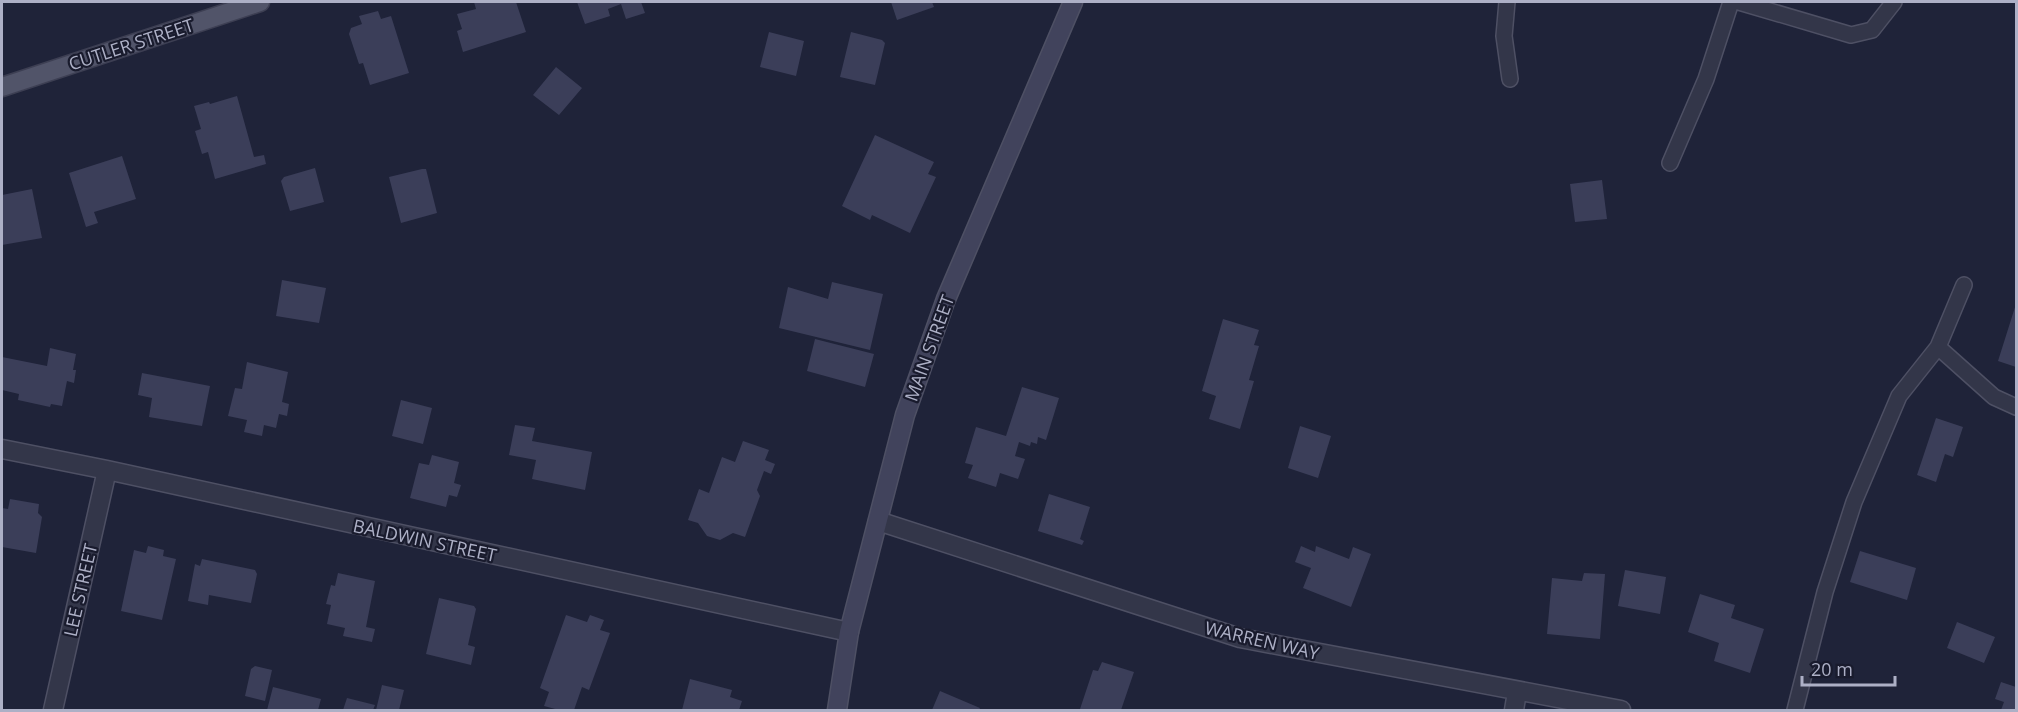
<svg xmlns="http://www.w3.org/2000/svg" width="2018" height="712" viewBox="0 0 2018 712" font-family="'Open Sans',sans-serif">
	<rect width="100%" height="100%" fill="#1f2339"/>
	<path fill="#3b3e59" d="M474,2H516L526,32L463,52L457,31L462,29L457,14L476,9Z
		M577,2H641L645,13L626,19L621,4L608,9L610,16L585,24Z
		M891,2H932L934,7L897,20Z
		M378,11L381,19L391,16L409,73L370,85L363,63L359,64L349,34L351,28L362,24L359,16Z
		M769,32L804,41L796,76L760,67Z
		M851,32L882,40L885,43L875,85L840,77Z
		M556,67L582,88L559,115L533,95Z
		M237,96L254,157L264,155L266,164L215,179L208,152L202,154L195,131L201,129L194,106L209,102L210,104Z
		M875,135L934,162L928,174L936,177L910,233L872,215L870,220L842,206Z
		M122,156L136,199L94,212L98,223L86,227L69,173Z
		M315,168L324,202L290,211L281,181L284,177Z
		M422,169H426L437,213L401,223L389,177Z
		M1602,180L1607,219L1575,222L1570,184Z
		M32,189L42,238L2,245V195Z
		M282,280L326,288L319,323L276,316Z
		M832,282L883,294L870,350L779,328L788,287L828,299Z
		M2016,304V367L1998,361Z
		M1223,319L1259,330L1254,345L1259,346L1249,380L1254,381L1240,429L1209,419L1216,396L1202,391Z
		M815,339L874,354L865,387L807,371Z
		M50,348L76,354L73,370H76L74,383L67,381L62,406L51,404L50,407L18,400L19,394L2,390V357L47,366Z
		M247,362L288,372L282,402L289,404L287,416L279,414L276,428L264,425L262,436L244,432L247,420L228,416L235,388L242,389Z
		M142,373L210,386L202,426L149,417L152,398L138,395Z
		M1022,387L1059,398L1046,440L1038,437L1037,444L1031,442L1030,446L1019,442L1015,456L1025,459L1018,479L1000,473L996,487L968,478L973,465L965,463L976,427L1006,436Z
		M401,400L432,408L423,444L392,436Z
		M1936,418L1963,427L1953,457L1945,454L1936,482L1917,475Z
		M515,425L535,428L532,441L592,452L585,490L532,479L536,460L509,455Z
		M1300,426L1331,436L1318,478L1288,468Z
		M743,441L769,450L765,460L775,464L771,474L764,471L757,490L760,496L745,537L733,533L720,540L707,536L698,523L688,520L699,489L709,493L722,457L735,462Z
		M432,455L459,462L454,483L461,485L457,497L449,495L446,507L410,498L419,463L429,465Z
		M1049,494L1090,507L1080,539L1084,541L1082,545L1038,531Z
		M10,499L39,504L38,513L42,517L36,553L2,547V508L8,509Z
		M148,546L164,550L163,556L176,559L162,620L121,611L134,550L146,553Z
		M1301,546L1315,552L1316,546L1349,559L1353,547L1371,554L1351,607L1303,588L1311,568L1295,562Z
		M1860,551L1916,568L1907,600L1850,582Z
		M202,559L255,570L257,574L251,603L209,595L208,605L188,601L195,564L200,566Z
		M1625,570L1666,577L1660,614L1618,606Z
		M338,573L375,581L366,627L375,629L372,642L343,636L345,628L327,624L331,605L326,604L331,585L335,586Z
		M1584,573L1605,574L1600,639L1547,634L1552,578L1582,581Z
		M1700,594L1735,605L1731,618L1764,629L1750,673L1714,661L1719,643L1688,632Z
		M439,598L474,606L476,609L468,645L475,647L471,665L426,654Z
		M566,615L587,622L590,615L604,620L600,630L610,633L589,690L582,687L574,710H559L544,706L549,692L540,688Z
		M1957,622L1995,637L1984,663L1947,648Z
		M1102,662L1134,672L1121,710L1080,709L1093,670L1098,671Z
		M255,666L272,670L265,701L245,696L251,669Z
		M690,679L732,690L730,697L742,701L739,710H682Z
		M2001,682L2016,687V710H2001L2004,702L1995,699Z
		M382,685L404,690L399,710H376Z
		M273,687L321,699L318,710H267Z
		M940,691L980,708L979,710H932Z
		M347,698L375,705L373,710H343Z"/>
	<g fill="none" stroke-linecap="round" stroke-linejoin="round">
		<g stroke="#4e5064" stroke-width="18">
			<path id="lane" d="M1507,2L1504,36L1510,79
				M1739,2L1851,35L1872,30L1894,2
				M1670,163L1706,79L1731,2
				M1964,285L1938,347L1994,397L2016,407
				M1795,710L1825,592L1854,502L1899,396L1938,347"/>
		</g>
		<g stroke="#4e5064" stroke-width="21">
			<path id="street" d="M2,449L107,470L849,632
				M878,521L1240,638L1621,710
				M53,710L107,470
				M1514,710L1517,692"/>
		</g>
		<g stroke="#4e5064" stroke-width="21">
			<path id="secondary" d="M837,710L849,632L905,415L946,299L1073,2"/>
		</g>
		<g stroke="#3d3f53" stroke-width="21">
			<path id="primary" d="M2,87L260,2"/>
		</g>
		<use href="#lane" stroke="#333649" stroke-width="15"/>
		<use href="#street" stroke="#333649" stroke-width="18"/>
		<use href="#secondary" stroke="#41435c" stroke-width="18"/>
		<use href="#primary" stroke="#515469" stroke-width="18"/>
	</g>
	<g text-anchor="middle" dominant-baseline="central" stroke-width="4.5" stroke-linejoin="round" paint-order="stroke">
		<g font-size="18" fill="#adb0c6" stroke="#191b2d">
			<text transform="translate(131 44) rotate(-18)">CUTLER STREET</text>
			<text transform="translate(929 348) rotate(-70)">MAIN STREET</text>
			<text transform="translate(425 540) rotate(12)">BALDWIN STREET</text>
			<text transform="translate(80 590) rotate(-77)">LEE STREET</text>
			<text transform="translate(1262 640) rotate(13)">WARREN WAY</text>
		</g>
	</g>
	<rect width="2018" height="712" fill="none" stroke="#adb0c6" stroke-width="6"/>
	<path d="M1802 676v9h93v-9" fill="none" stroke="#adb0c6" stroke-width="3"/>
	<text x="1811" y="676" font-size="18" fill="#adb0c6" stroke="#191b2d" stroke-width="4.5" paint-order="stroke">20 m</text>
</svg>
